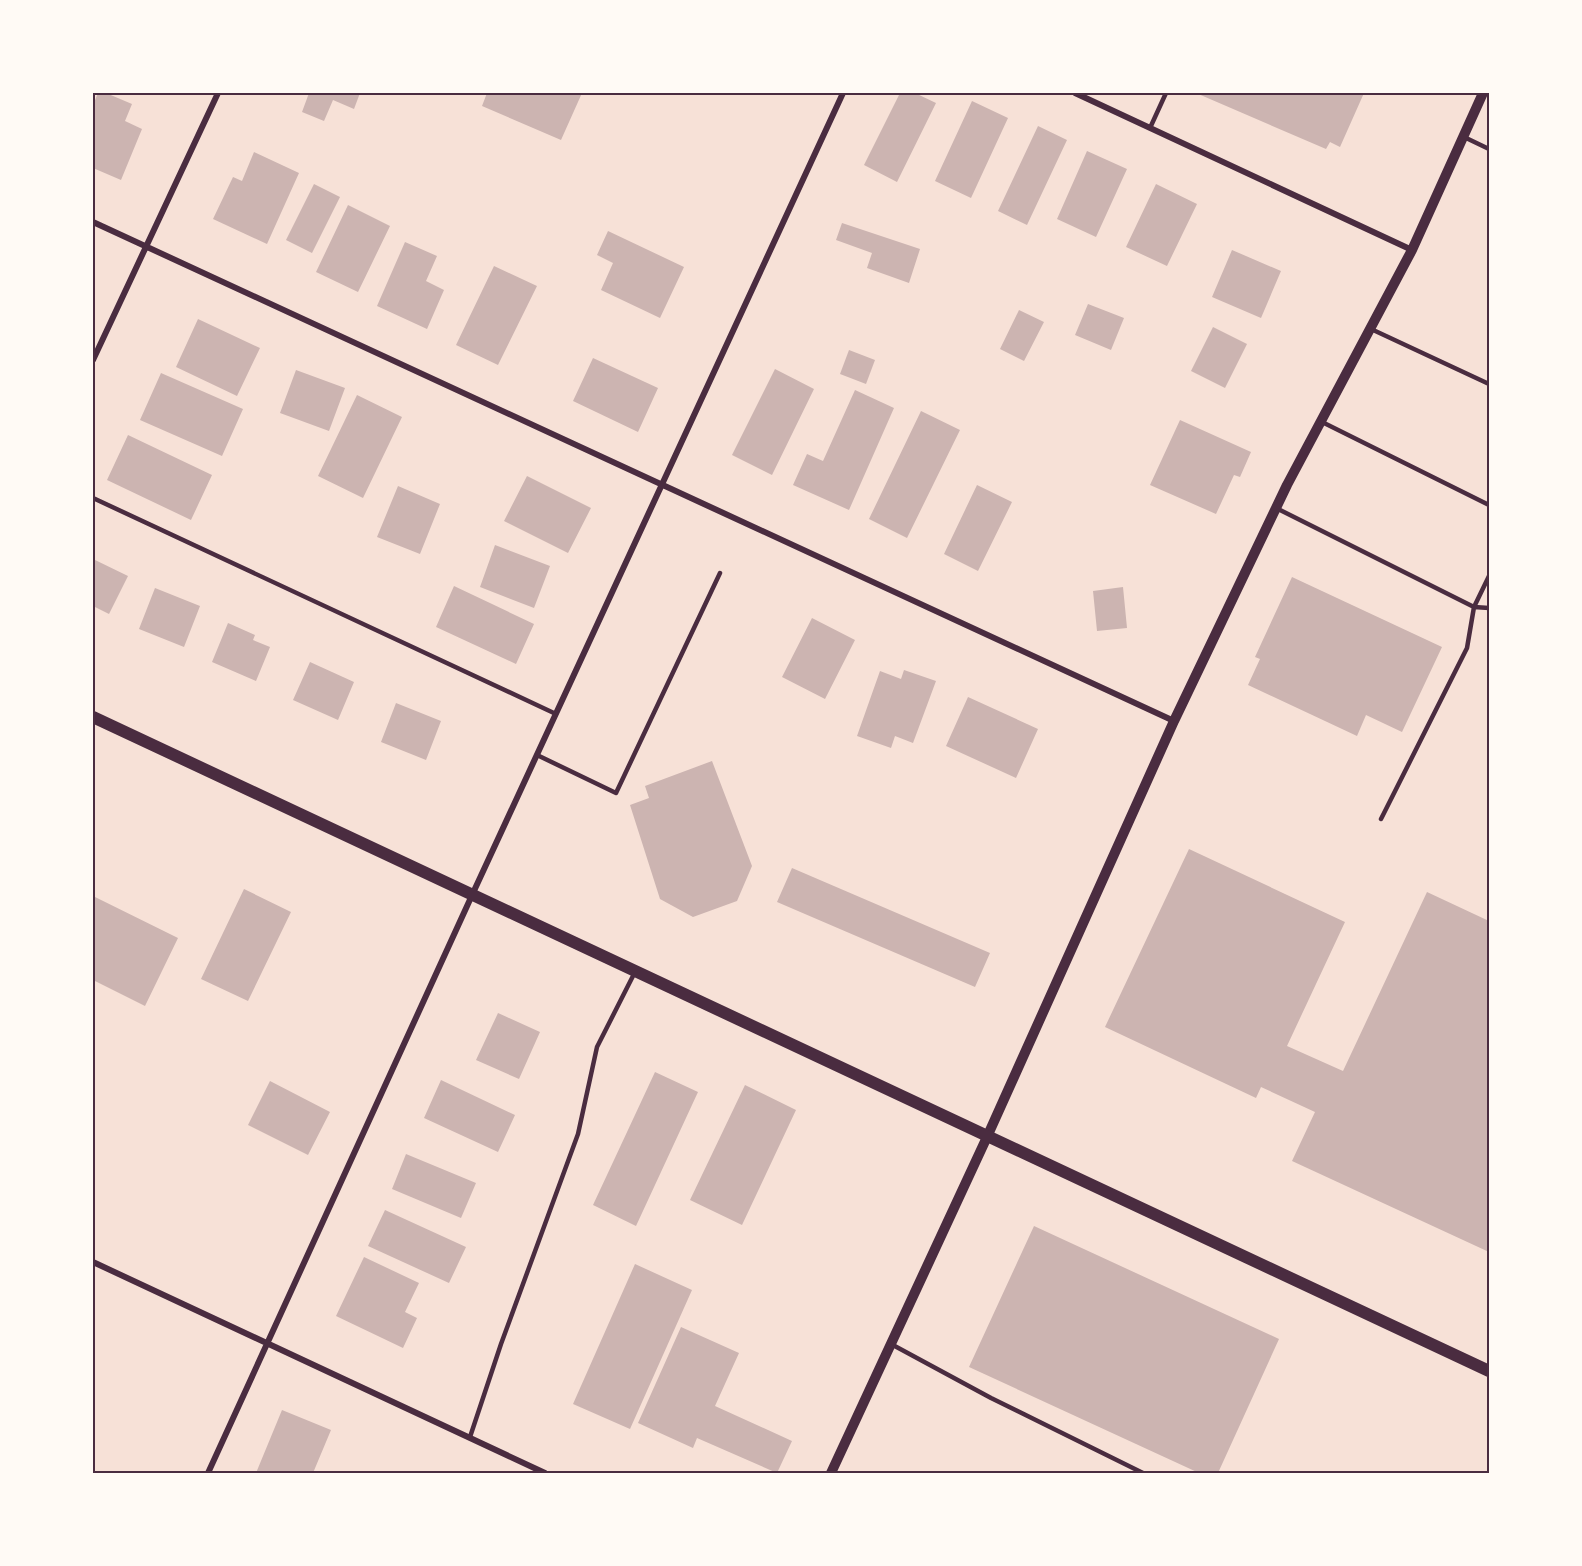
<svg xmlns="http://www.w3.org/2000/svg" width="1582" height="1566" viewBox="0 0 1582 1566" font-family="'Noto Sans',sans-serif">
	<rect width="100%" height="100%" fill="#f7e1d7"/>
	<path fill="#ccb4b1" d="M98,93H106L132,104L125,121L142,129L121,180L93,168V105Z
		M309,93H360L354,109L333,100L324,121L302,112Z
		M487,93H582L561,140L482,106Z
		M900,93H915L936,103L897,182L864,165Z
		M1196,93H1364L1340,147L1330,142L1326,149Z
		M972,101L1008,118L971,198L935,181Z
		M1038,126L1067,140L1027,225L998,211Z
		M1087,151L1127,169L1096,237L1057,219Z
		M254,152L299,173L267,244L213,219L233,177L242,181Z
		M314,184L340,197L312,253L286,240Z
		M1156,184L1197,204L1167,266L1126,247Z
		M348,205L390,226L358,292L316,272Z
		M842,223L920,249L909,283L867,268L872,253L836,240Z
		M608,231L684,267L660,318L601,290L613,263L597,255Z
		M405,242L437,256L426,281L444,290L427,329L377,306Z
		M1232,250L1281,271L1261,318L1212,297Z
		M494,266L537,286L498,365L456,345Z
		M1088,304L1124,318L1111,350L1075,335Z
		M1019,310L1044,322L1024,361L1000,349Z
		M198,319L260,348L237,396L176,367Z
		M1213,327L1247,344L1225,388L1191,371Z
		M849,350L875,360L866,384L840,374Z
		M593,358L658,388L638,432L573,401Z
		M775,369L814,389L772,475L732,455Z
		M296,370L345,388L329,431L280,413Z
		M161,373L243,409L222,456L140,420Z
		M855,390L894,408L849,510L793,485L807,454L823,461Z
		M357,395L402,417L363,498L318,476Z
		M921,411L960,430L907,538L869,519Z
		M1180,420L1251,452L1240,477L1234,475L1216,514L1150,485Z
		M128,435L212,475L191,520L107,480Z
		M527,476L591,508L568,553L504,521Z
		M977,485L1012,502L978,571L944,554Z
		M398,486L440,504L420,554L377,537Z
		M495,545L550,566L534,608L480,587Z
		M93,559L128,576L109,614L93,606Z
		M1292,577L1442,647L1402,732L1366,715L1357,736L1248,685L1260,659L1255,657Z
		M454,586L534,624L516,664L436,627Z
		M1123,587L1127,628L1097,631L1093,591Z
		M155,588L200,606L184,647L139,629Z
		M812,618L855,640L825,699L782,677Z
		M228,623L255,635L253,640L270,647L256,681L212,662Z
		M310,662L354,682L338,720L293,700Z
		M904,670L936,681L913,743L895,736L891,748L857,736L880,671L901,679Z
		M968,697L1038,729L1016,778L946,746Z
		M396,703L441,721L426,760L381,742Z
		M712,761L752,866L737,901L693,917L660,899L630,805L649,798L645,786Z
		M1189,849L1345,922L1287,1046L1343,1071L1427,892L1489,921V1252L1292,1161L1315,1112L1261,1087L1256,1098L1105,1027Z
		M792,868L990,953L975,987L777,902Z
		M244,889L291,912L248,1001L201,979Z
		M93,896L178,938L145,1006L93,980Z
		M498,1013L540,1032L519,1079L476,1060Z
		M655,1072L698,1092L636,1226L593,1205Z
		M441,1080L515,1115L498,1152L424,1118Z
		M270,1081L330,1112L308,1155L248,1125Z
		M745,1085L796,1110L742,1225L690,1200Z
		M406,1154L476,1183L461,1218L392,1189Z
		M385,1210L466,1247L449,1283L368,1246Z
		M1034,1226L1279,1339L1218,1473H1199L969,1367Z
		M364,1257L419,1283L405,1312L417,1318L403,1348L336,1316Z
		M635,1264L692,1290L630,1429L573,1404Z
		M681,1327L739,1353L715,1406L792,1441L777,1473L697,1438L693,1448L638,1423Z
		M282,1410L331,1430L313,1473H256Z"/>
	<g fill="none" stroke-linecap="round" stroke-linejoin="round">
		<path stroke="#4a2c40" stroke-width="4.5" d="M1150,128L1166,93
			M1464,137L1489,149
			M1371,329L1489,384
			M1322,422L1489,505
			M93,498L556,714
			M1276,508L1474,607L1489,576
			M537,755L616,793L720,573
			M1381,819L1467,648L1474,607L1489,608
			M891,1344L991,1398L1143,1473
			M470,1437L501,1344L578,1134L597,1047L635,972"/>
		<path stroke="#4a2c40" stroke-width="6" d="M1075,93L1412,250
			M93,222L1174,721
			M93,360L218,93
			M93,1262L545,1473
			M208,1473L473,893L843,93"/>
		<path stroke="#4a2c40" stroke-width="10" d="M831,1473L987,1137L1174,721L1287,485L1412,250L1483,93"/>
		<path stroke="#4a2c40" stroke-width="12" d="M93,717C559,933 1023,1154 1489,1371"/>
	</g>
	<rect width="1582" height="1566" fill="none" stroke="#fffaf5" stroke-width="189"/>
	<rect x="94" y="94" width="1394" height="1378" fill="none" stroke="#4a2c40" stroke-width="2"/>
</svg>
